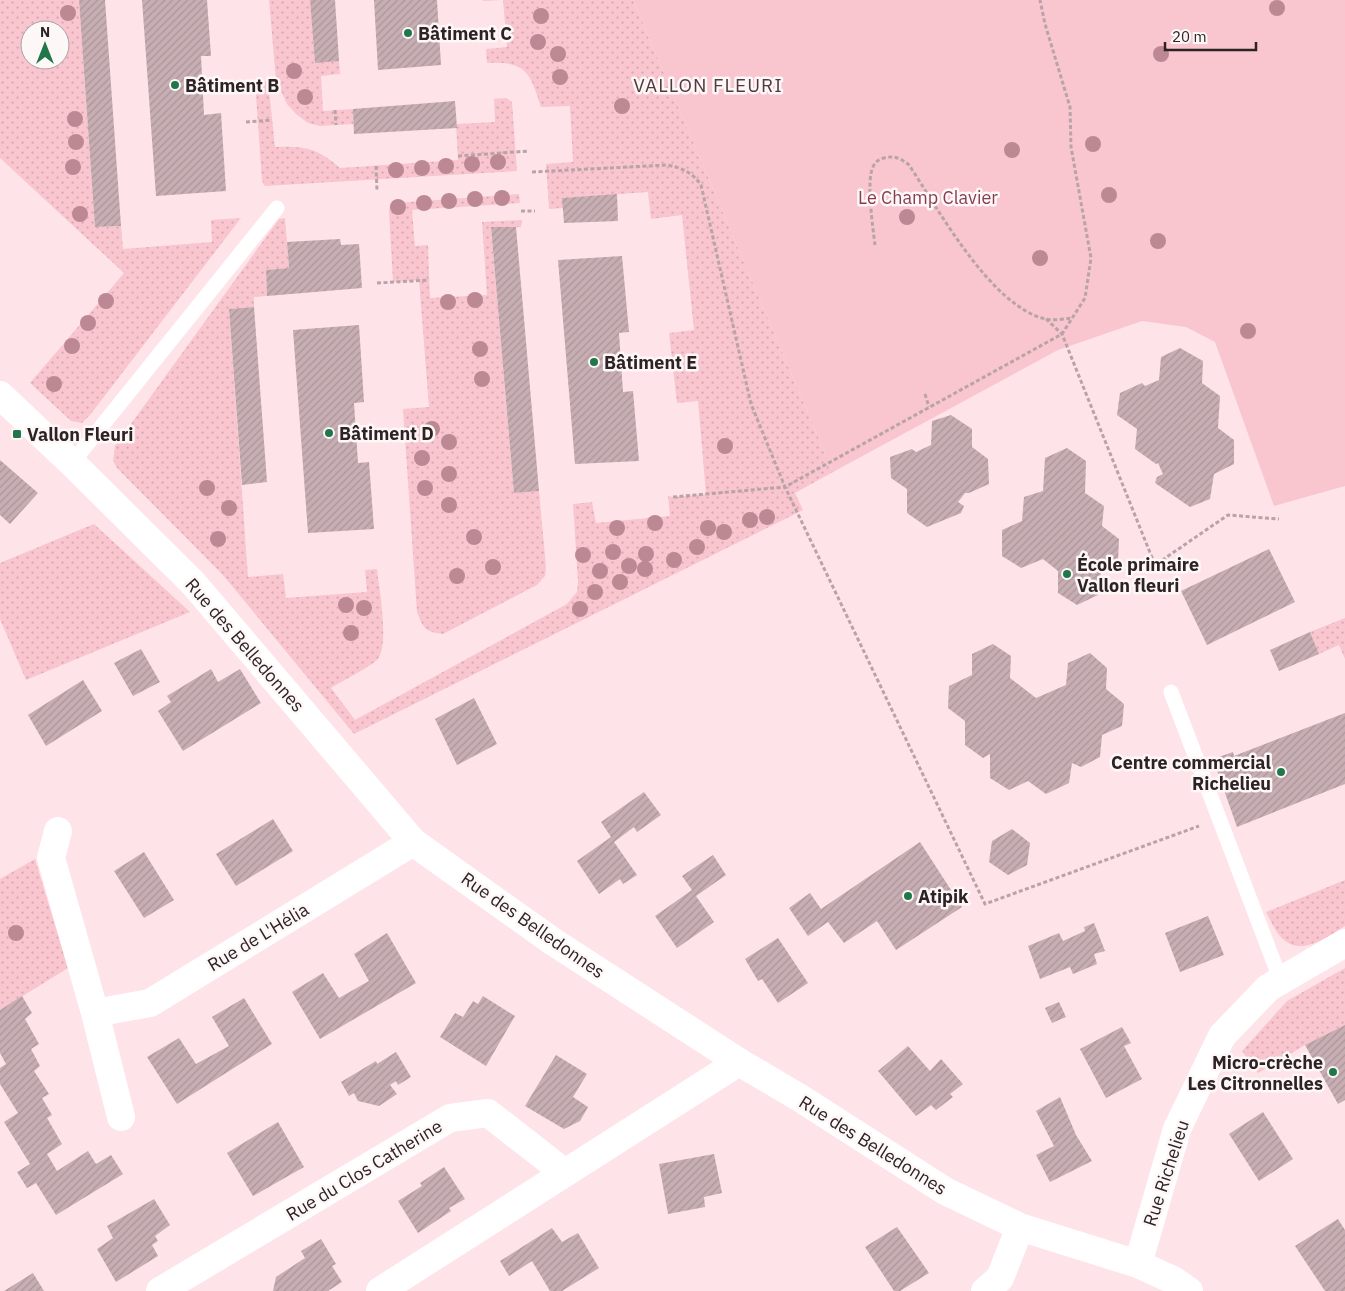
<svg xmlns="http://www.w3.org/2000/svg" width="1345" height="1291" viewBox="0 0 1345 1291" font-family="'IBM Plex Sans',sans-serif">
	<defs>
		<pattern id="grass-dots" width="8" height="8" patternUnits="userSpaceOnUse" patternTransform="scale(1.25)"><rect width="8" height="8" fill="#f9c5cf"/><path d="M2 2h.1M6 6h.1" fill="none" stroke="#d6a9b2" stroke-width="1.8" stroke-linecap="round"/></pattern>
		<pattern id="building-hatch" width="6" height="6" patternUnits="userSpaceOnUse" patternTransform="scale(1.25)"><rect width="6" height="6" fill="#c7aeb3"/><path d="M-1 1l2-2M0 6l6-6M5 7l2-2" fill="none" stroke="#ab959a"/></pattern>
	</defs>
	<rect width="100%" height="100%" fill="#fee4e9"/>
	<path fill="url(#grass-dots)" fill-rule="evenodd" d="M0,0H79L95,227L121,226L123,249L212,242L211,220L241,218L90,415L82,423L71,421L30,383L124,273L0,158ZM30,30H60V60H30Z
		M269,0H310L315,62L339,61L340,74L321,76L323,111L353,109L354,124L320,126L308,123L296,114L287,104L276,80Z
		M483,0H633L833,472L795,493L803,510L354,734L223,575L117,468L113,461L115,446L279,219L285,218L289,268L266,270L267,296L254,297V307L229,309L248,577L283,574L286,598L367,592L365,570L377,569C379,588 390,647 377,660C368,668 342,681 331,688L355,720L567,604L577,592L578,582L573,504L592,502L596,523L670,516L668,496L673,497L706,494L698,401L677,403L669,333L694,330L682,215L651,219L648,192L563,198V208L549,209L546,164L573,162L570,106L541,107C530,73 527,61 487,63L486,49L507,47L503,0L483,1Z
		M255,81H268L275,147C305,146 317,148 340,168L458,160L456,124L495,122L494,99L506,98L512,102L517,171L265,186L262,181Z
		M519,194L520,203L412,210L415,246L428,245L430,298L487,295L482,222L522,220L521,227L491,228L514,493L539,491L546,567L545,576L537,585L443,634C425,632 423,628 417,612L403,409L429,407L419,280L393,282L389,211L390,205L395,203Z
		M94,524L190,612L26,680L0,619V563Z
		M1345,618V659L1339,645L1319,654L1310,632Z
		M35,859L68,968L0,1010V879Z
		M1345,880V926C1328,936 1302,957 1283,939C1275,932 1271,921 1266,912Z
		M1345,968V1025L1305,1045L1258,1073L1242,1051L1287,1001Z"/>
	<path fill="#f9c5cf" d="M633,0H1345V486L1274,506L1215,342L1186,327L1142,321L1058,350L833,472Z"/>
	<path fill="url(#building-hatch)" d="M79,0H105L121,226L95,227Z
		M142,0H207L211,56H201L204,115L221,113L226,191L156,196Z
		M310,0H335L339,61L315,63Z
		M374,0H437L441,65L378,70Z
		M455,101L457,128L354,134L353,109Z
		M617,194L618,221L564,223L562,198Z
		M491,227H516L539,491L514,493Z
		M340,239L341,245L359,244L362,288L267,296L266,270L289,268L287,242Z
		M622,256L629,332L619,333L623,392L633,391L639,461L575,464L558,260Z
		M254,307L267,482L242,485L229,309Z
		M359,325L364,402L354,403L358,463L369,462L374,529L308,533L293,330Z
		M1180,348L1203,361L1202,383L1220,396L1218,428L1234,440V464L1214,474L1210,499L1190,507L1155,483L1157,477L1163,474L1158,463L1156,464L1135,449L1137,429L1117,415L1120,393L1142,383L1145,386L1159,380L1161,357Z
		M951,415L972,429V447L988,459L989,484L969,493H965L958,502L964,506L961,513L927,527L907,513V489L891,478L890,457L912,449L916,452L931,445L932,421Z
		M1067,448L1086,461L1085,493L1104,506L1102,526L1119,539L1118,562L1108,559L1099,578L1098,595L1077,605L1058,593V571L1043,559L1021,568L1002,556V530L1022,521L1024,497L1043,491L1045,458Z
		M0,460L38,493L10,524L0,515Z
		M1269,549L1295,602L1207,645L1181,591Z
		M1310,632L1319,654L1279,671L1270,650Z
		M993,644L1011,656L1010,678L1036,698L1066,685L1068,663L1090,653L1107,668L1106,689L1124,704L1122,726L1102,735L1100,757L1081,767L1072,763L1069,783L1046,794L1028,781L1009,790L990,778V754L983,758L965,745V721L948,708L949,686L972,675V654Z
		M141,649L160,682L133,696L114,663Z
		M211,669L218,682L240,669L261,703L183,751L158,711L171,702L167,696Z
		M83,680L102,711L46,746L28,715Z
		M474,698L497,744L457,765L435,719Z
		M1345,713V784L1237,827L1213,759L1233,752L1234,756Z
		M644,792L661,815L637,832L634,827L614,842L637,875L623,884L620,879L599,894L577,861L611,837L601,822Z
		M273,819L293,851L236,886L216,854Z
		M1012,829L1030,843L1027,865L1008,875L989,862L992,841Z
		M920,842L962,907L896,950L877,921L844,943L828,922L808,936L789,908L810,893L821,909Z
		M144,852L174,900L144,918L114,871Z
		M713,855L726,875L696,896L714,922L677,948L655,916L692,890L682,876Z
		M1208,916L1224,955L1180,972L1165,933Z
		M1094,923L1105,951L1094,954L1097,964L1073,974L1070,967L1040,979L1028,946L1059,933L1063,941L1085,931L1084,927Z
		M387,933L416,983L320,1039L292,992L323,973L339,998L369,981L354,954Z
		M778,938L808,983L778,1003L762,979L758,981L745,959Z
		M22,996L32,1013L25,1019L39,1044L31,1049L40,1066L34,1071L49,1094L42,1098L52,1115L47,1118L62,1144L47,1154L57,1171L88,1151L96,1164L111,1155L123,1174L56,1215L36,1183L27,1188L17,1172L30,1164L4,1122L18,1113L0,1084V1068L6,1064L0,1053V1010Z
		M483,996L515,1016L486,1066L440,1037L455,1013L463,1017L473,1001L478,1004Z
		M244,998L272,1044L177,1104L147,1057L179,1038L196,1064L229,1046L212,1017Z
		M1059,1002L1066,1017L1052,1023L1045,1008Z
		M1345,1025V1100L1338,1104L1305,1045Z
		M1122,1027L1131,1043L1124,1046L1142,1079L1106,1098L1080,1049Z
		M908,1046L930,1071L941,1059L963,1084L950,1094L953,1097L936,1110L931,1105L916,1116L878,1071Z
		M396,1052L411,1077L398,1085L396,1081L390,1085L397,1094L379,1106L358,1101L354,1093L349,1096L341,1082L376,1061L377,1064Z
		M556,1055L587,1074L573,1097L588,1107L580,1121L564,1129L525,1106Z
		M1060,1097L1076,1135L1092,1161L1050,1182L1036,1155L1054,1146L1036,1111Z
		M1263,1112L1293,1159L1259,1181L1229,1134Z
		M278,1122L304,1167L253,1196L227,1153Z
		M714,1154L722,1193L704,1197L705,1207L668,1214L659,1164Z
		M444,1167L465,1199L449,1208L451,1211L418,1233L398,1201L422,1186L420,1183Z
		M154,1199L170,1225L155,1236L158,1241L152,1245L158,1256L116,1282L97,1249L113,1238L107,1226Z
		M1338,1219L1345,1230V1291H1325L1295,1246Z
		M897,1227L929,1273L900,1291H894L865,1247Z
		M552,1228L562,1242L578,1233L599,1268L562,1291H550L532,1261L509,1276L500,1261Z
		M321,1239L336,1264L332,1266L342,1282L328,1291H273L276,1277L305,1258L301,1251Z
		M33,1273L44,1291H4Z"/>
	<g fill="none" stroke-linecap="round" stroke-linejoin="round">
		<path stroke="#b8a4a8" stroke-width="3" stroke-dasharray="4 2.5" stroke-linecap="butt" d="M335,110L336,125
			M246,122L272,120
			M458,156L529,151
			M376,166L377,191
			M532,172L667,165C682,168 692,172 701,185L751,404L785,487L1062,334L1085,298L1091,258L1071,147L1070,107L1045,24L1040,0
			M521,211H535
			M875,245C873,229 866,180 873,167C875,162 879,159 884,158C894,155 902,159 909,165C939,210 990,305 1045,319C1053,321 1064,319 1072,318
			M377,283L429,280
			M1046,319L1062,334L1155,565L1228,515L1279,519
			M925,394L929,407
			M673,497L785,487L985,904L1199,826"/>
		<path stroke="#fff" stroke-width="15" d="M72,463L277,208
			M1171,692L1281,981"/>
		<path stroke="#fff" stroke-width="28" d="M58,831L51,858L95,1013L121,1117
			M95,1013L150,1003L413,842
			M1138,1264L1177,1129L1222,1036L1268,988L1345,943
			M160,1291L450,1118L488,1113L565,1173
			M380,1291L739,1062"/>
		<path stroke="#fff" stroke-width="28" d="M0,395L72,463L193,583L413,842L552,941L739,1062L800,1098L945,1191L1020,1227L1138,1264L1173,1280L1189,1291
			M985,1291L1000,1278L1020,1227"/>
	</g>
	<g fill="#bb8894">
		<circle cx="1277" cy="8" r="8"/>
		<circle cx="68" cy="13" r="8"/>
		<circle cx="541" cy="16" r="8"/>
		<circle cx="538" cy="42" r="8"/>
		<circle cx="558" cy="54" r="8"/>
		<circle cx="1161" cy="54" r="8"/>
		<circle cx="294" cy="71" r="8"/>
		<circle cx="560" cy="77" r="8"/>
		<circle cx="305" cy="97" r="8"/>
		<circle cx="622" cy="106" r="8"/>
		<circle cx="75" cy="119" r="8"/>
		<circle cx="76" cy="142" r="8"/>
		<circle cx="1093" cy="144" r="8"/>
		<circle cx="1012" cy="150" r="8"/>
		<circle cx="498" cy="162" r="8"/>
		<circle cx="472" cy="164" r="8"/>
		<circle cx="446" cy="166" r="8"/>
		<circle cx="73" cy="167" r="8"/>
		<circle cx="422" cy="168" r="8"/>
		<circle cx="396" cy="170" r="8"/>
		<circle cx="1109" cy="195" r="8"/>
		<circle cx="502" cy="198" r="8"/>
		<circle cx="475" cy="199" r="8"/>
		<circle cx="449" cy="201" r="8"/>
		<circle cx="424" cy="203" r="8"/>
		<circle cx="398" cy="207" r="8"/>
		<circle cx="80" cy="214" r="8"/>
		<circle cx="907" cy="217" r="8"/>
		<circle cx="1158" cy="241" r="8"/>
		<circle cx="1040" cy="258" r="8"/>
		<circle cx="475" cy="300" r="8"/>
		<circle cx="106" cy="301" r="8"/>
		<circle cx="448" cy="302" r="8"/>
		<circle cx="88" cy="323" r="8"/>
		<circle cx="1248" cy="331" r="8"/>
		<circle cx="72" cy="346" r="8"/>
		<circle cx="480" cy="349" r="8"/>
		<circle cx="482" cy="379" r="8"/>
		<circle cx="54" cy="384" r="8"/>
		<circle cx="432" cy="429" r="8"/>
		<circle cx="449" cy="442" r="8"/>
		<circle cx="725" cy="446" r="8"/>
		<circle cx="422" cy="458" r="8"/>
		<circle cx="449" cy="474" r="8"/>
		<circle cx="207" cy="488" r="8"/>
		<circle cx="425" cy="488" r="8"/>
		<circle cx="449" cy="505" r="8"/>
		<circle cx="229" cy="508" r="8"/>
		<circle cx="767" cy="517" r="8"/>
		<circle cx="750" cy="520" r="8"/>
		<circle cx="655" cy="523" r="8"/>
		<circle cx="617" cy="528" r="8"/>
		<circle cx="708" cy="528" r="8"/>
		<circle cx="724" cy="532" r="8"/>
		<circle cx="474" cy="537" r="8"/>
		<circle cx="218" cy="539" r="8"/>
		<circle cx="697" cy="547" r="8"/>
		<circle cx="613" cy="552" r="8"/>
		<circle cx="646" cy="554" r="8"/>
		<circle cx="583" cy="555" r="8"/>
		<circle cx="674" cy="560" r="8"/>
		<circle cx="629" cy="566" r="8"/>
		<circle cx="493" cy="567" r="8"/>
		<circle cx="645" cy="569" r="8"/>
		<circle cx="600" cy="571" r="8"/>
		<circle cx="457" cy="576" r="8"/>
		<circle cx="620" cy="582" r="8"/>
		<circle cx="595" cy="592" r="8"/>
		<circle cx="346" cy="605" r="8"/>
		<circle cx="364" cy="608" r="8"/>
		<circle cx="580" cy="609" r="8"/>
		<circle cx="351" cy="633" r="8"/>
		<circle cx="16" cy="933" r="8"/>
	</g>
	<g fill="#21774a" stroke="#fdf7f8" stroke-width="2">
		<circle cx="408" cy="33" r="5"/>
		<circle cx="175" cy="85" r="5"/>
		<circle cx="594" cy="362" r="5"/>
		<circle cx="329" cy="433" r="5"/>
		<rect x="12" y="429" width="10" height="10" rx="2.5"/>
		<circle cx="1067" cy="574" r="5"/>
		<circle cx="1281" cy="772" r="5"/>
		<circle cx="908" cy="896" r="5"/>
		<circle cx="1333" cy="1072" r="5"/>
	</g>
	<g text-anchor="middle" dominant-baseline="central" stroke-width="5" stroke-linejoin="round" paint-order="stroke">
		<g font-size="18" font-weight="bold" fill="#2d2325" stroke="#fdf7f8" text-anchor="start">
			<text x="418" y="33">Bâtiment C</text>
			<text x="185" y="85">Bâtiment B</text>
			<text x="604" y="362">Bâtiment E</text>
			<text x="339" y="433">Bâtiment D</text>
			<text x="27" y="434">Vallon Fleuri</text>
			<text x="1077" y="564">École primaire<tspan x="1077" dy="21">Vallon fleuri</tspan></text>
			<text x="1271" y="762" text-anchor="end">Centre commercial<tspan x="1271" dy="21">Richelieu</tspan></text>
			<text x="918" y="896">Atipik</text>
			<text x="1323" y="1062" text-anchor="end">Micro-crèche<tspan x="1323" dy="21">Les Citronnelles</tspan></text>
		</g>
		<g font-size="18" fill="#853d4f" stroke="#fdf7f8">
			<text x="928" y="197">Le Champ Clavier</text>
		</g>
		<g font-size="18" fill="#2d2325" stroke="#fdf7f8">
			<text transform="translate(245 645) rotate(49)">Rue des Belledonnes</text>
			<text transform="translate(533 925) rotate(35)">Rue des Belledonnes</text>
			<text transform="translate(258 937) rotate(-31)">Rue de L'Hélia</text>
			<text transform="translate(873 1145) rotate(32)">Rue des Belledonnes</text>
			<text transform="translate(364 1170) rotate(-31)">Rue du Clos Catherine</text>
			<text transform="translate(1166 1173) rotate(-72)">Rue Richelieu</text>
		</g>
		<g font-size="19" letter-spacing="1" fill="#4f3b3e" stroke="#fdf7f8">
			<text x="708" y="85">VALLON FLEURI</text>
		</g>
	</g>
	<g transform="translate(45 45)"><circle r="24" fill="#fdf7f8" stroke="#aaa2a4"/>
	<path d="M0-4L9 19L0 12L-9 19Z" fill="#21774a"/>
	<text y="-8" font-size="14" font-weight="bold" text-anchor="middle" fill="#2d2325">N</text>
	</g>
	<path d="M1165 42v8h91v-8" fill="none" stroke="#2d2325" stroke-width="2.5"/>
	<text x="1172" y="42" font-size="15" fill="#2d2325" stroke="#fdf7f8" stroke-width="4" paint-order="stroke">20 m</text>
</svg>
